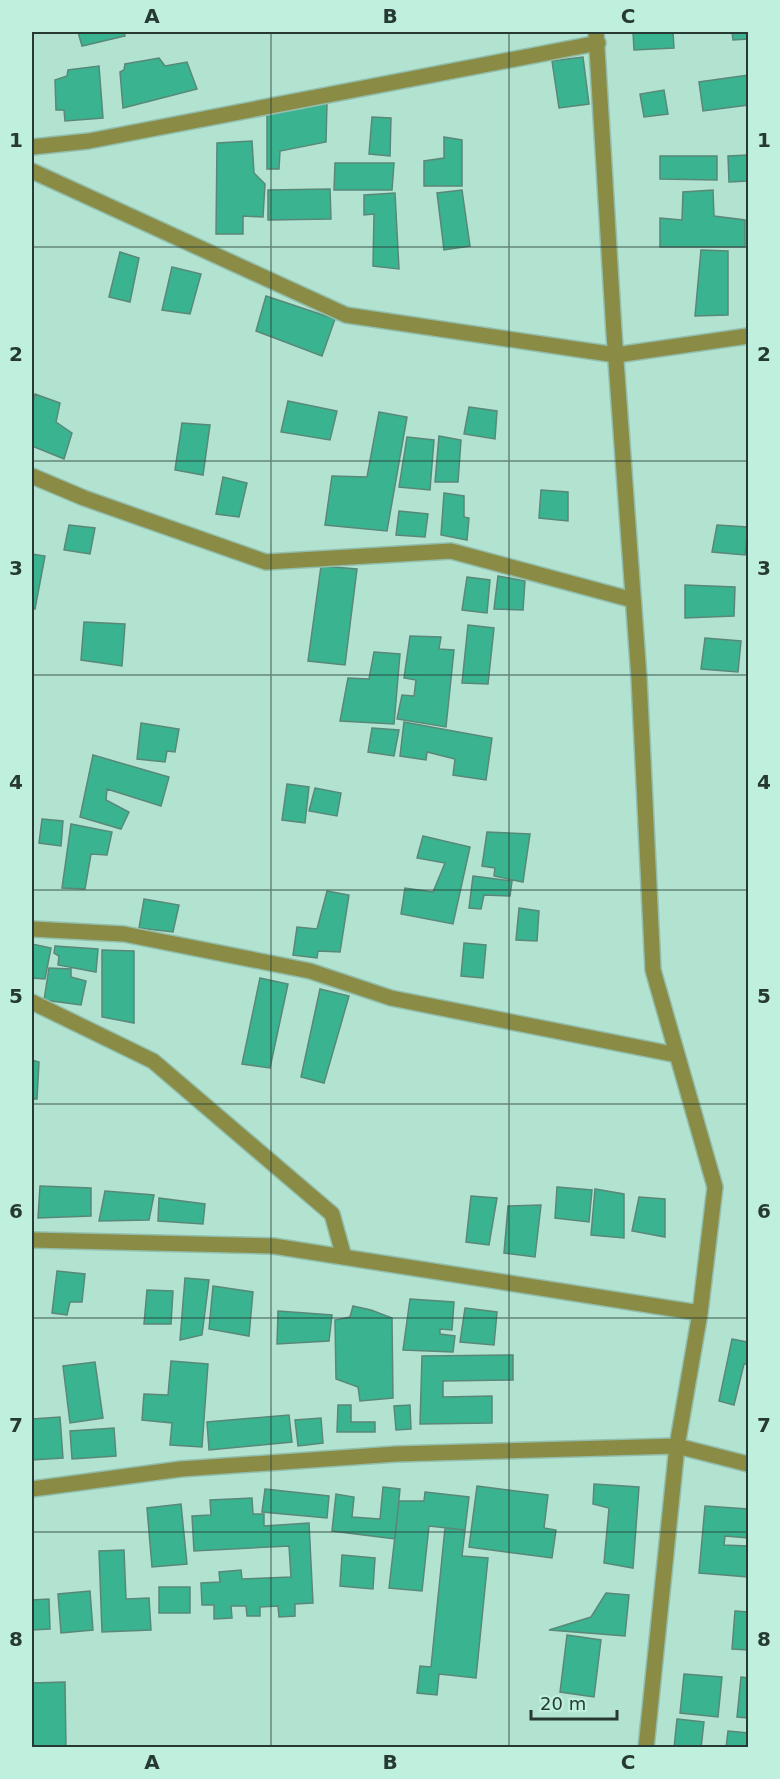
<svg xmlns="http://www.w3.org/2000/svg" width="780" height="1779" viewBox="0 0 780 1779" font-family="'DejaVu Sans',sans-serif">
	<rect width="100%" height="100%" fill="#b1e3d0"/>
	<path fill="#3ab390" stroke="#598878" stroke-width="1.5" d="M78,32H124L125,36L82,46Z
		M633,32H673L674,48L634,50Z
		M732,32H748V39L733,40Z
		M583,57L589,104L559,108L552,61Z
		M159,58L165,66L187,62L197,89L123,108L120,72L124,70L125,64Z
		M99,66L103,118L65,121L64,110H56L55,80L67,76L68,70Z
		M748,75V105L703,111L699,82Z
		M664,90L668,114L644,117L640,94Z
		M327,103L326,142L280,151L279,169H267V115Z
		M372,117L391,118L390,156L369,154Z
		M444,137L462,140V186H424V161L444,158Z
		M252,141L254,173L265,184L263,217L243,216V234H216L217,143Z
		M748,155V181L729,182L728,156Z
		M660,156H717V180L660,179Z
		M335,163H394L392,190H334Z
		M330,189L331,219L268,220V190Z
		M462,190L470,246L444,250L437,193Z
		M713,190L714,216L745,220V247H660V218L682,220L683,192Z
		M395,193L399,269L373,266L374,214L364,215V195Z
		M701,250L728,251V315L695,316Z
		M120,252L139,258L130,302L109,297Z
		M172,267L201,274L190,314L162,310Z
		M266,296L335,319L322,356L256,331Z
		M35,394L60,403L56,422L72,433L64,459L32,446V405Z
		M288,401L337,411L330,440L281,432Z
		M469,407L497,411L495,439L464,434Z
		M379,412L407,417L387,531L325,525L332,476L367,477Z
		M182,423L210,425L203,475L175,470Z
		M439,436L461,440L458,482H435Z
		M407,437L434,440L430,490L399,487Z
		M223,477L247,483L239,517L216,514Z
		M541,490L568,492V521L539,518Z
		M444,493L464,496V517L469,518L467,540L441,535Z
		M399,511L428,514L425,537L396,535Z
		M69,525L95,528L90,554L64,550Z
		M717,525L748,527L745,555L712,552Z
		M32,554L45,556L35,609L32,608Z
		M321,566L357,569L345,665L308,661Z
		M498,576L525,581L523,610L494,609Z
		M467,577L490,580L487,613L462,610Z
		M685,585L735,587L734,616L685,618Z
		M84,622L125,624L122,666L81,660Z
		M468,625L494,628L488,684L462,683Z
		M410,636L441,637L439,649L454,650L446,727L397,719L402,695L414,696L416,680L404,678Z
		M705,638L741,641L738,672L701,669Z
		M374,652L400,654L394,724L340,721L348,678L369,679Z
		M404,722L492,738L486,780L453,775L455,759L427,752L426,760L400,756Z
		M141,723L179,729L175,752L167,751L165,762L137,759Z
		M372,728L399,730L394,756L368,752Z
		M93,755L169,777L161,806L107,789L106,800L129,812L121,829L80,817Z
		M287,784L309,787L305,823L282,820Z
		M315,788L341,793L337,816L309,811Z
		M42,819L63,821L61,846L39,843Z
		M71,824L112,832L107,855L91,854L85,889L62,888Z
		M487,832L530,834L523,882L494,876L495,868L482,866Z
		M423,836L470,847L453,924L401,914L405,888L433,892L445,863L417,858Z
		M473,876L512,881L510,896L484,895L481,909L469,908Z
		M327,891L349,895L340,952L318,951L317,958L293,955L297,927L317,929Z
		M144,899L179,905L173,932L139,928Z
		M519,908L539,911L537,941L516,940Z
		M464,943L486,945L483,978L461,976Z
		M32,944L51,948L45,979L32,978Z
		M55,946L98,949L96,972L58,965L59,956L54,953Z
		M102,950L134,951V1023L102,1017Z
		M49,968L71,969V977L86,981L81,1005L44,1000Z
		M260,978L288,984L270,1068L242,1064Z
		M320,989L349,996L324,1083L301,1077Z
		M32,1060L39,1062L37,1099H32Z
		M40,1186L91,1188V1216L38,1218Z
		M557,1187L592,1190L589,1222L555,1218Z
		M595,1189L624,1194V1238L591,1235Z
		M105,1191L154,1195L149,1220L99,1221Z
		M471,1196L497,1198L489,1245L466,1242Z
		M639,1197L665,1199V1237L632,1231Z
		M159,1198L205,1204L203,1224L158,1221Z
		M541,1205L535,1257L504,1253L508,1206Z
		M57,1271L85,1274L82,1302H70L67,1315L52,1313Z
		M185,1278L209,1280L202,1335L180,1340Z
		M213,1286L253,1292L249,1336L209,1329Z
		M147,1290L173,1291L171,1324H144Z
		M410,1299L454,1302L452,1330L440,1329V1334L455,1336L453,1352L403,1350Z
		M353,1306L371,1310L392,1318L393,1398L360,1401L358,1387L336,1379L335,1320L350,1317Z
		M465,1308L497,1312L494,1345L460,1342Z
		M278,1311L332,1315L329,1341L277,1344Z
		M732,1339L748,1342V1364H744L734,1405L719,1401Z
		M513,1355V1380L443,1381V1397L492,1396V1423L420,1424L422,1356Z
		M171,1361L208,1364L202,1447L170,1445L172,1423L142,1420L144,1394L168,1395Z
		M95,1362L103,1418L70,1423L63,1366Z
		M338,1405H351V1422H375V1432H337Z
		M410,1405L411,1429L396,1430L394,1406Z
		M289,1415L292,1442L209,1450L207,1422Z
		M60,1417L63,1458L32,1460V1419Z
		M321,1418L323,1443L298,1446L295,1420Z
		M114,1428L116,1456L72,1459L70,1431Z
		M594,1484L639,1487L633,1568L604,1563L609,1508L593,1504Z
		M477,1486L548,1495L544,1528L556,1530L552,1558L469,1547Z
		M383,1487L400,1489L395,1539L332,1531L336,1494L354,1497L352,1517L380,1519Z
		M265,1489L329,1496L327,1518L262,1512Z
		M425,1492L469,1497L465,1530L429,1526L422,1591L389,1588L399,1501H424Z
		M252,1498L253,1514H264V1526L309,1523L313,1603L295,1604V1616L279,1617L278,1606L260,1607V1616H247L246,1606H231L232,1618L214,1619V1605H202L201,1583L220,1582L219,1572L241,1570L242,1579L291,1577L289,1546L194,1551L192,1516L211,1515L210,1500Z
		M181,1504L187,1564L152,1567L147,1508Z
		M705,1506L748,1509V1538L725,1536L724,1545L748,1546V1577L699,1573Z
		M445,1528L465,1530L462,1556L488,1558L476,1678L439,1674L437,1695L417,1693L420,1666L431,1667Z
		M124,1550L126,1599L149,1598L151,1630L102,1632L99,1551Z
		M342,1555L375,1558L373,1589L340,1586Z
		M159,1587H190V1613H159Z
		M90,1591L93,1630L61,1633L58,1594Z
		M606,1593L629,1595L625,1636L549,1630L591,1617Z
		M49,1599L50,1629L32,1630V1600Z
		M735,1611L748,1612V1650L732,1649Z
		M567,1635L601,1640L594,1697L560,1692Z
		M684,1674L722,1677L718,1717L680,1713Z
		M741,1677L748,1678V1718L737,1717Z
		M65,1682L66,1748H32V1683Z
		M677,1719L704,1722L701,1748H674Z
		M728,1731L748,1733V1748H726Z"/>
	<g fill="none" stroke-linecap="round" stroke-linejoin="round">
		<g stroke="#92bead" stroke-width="18">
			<path id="minor" d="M596,32L614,333L639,678L653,970L715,1187L700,1313L677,1446L646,1748
				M32,147L89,141L598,43
				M32,171L346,315L616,355L748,336
				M32,476L84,498L266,562L451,551L633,600
				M32,929L124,934L310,971L391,998L677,1055
				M32,1002L153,1061L332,1214L344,1257
				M32,1240L273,1246L700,1313
				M32,1489L181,1469L396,1454L677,1446L748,1464"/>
		</g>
		<use href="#minor" stroke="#8a8c45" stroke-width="15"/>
	</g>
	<path fill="none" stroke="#263a33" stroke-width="1.5" stroke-opacity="0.55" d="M271,32V1748M509,32V1748M32,247H748M32,461H748M32,675H748M32,890H748M32,1104H748M32,1318H748M32,1532H748"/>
	<rect width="780" height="1779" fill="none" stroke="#bef0dd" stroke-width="66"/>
	<path d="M531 1710v9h86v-9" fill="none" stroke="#263a33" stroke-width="3"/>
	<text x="540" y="1710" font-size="18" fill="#263a33" stroke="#bef0dd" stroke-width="4.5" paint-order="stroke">20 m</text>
	<rect x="33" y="33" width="714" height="1713" fill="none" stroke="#263a33" stroke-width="2"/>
	<g font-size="20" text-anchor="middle" font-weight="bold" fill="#263a33">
		<text x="152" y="23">A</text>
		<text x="390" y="23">B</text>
		<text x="628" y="23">C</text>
		<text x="16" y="147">1</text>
		<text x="764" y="147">1</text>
		<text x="16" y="361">2</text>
		<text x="764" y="361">2</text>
		<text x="16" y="575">3</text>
		<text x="764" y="575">3</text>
		<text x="16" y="789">4</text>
		<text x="764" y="789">4</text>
		<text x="16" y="1003">5</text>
		<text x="764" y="1003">5</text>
		<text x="16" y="1218">6</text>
		<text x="764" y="1218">6</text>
		<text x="16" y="1432">7</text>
		<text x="764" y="1432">7</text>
		<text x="16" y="1646">8</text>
		<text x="764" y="1646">8</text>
		<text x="152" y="1769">A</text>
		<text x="390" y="1769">B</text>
		<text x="628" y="1769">C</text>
	</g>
</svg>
